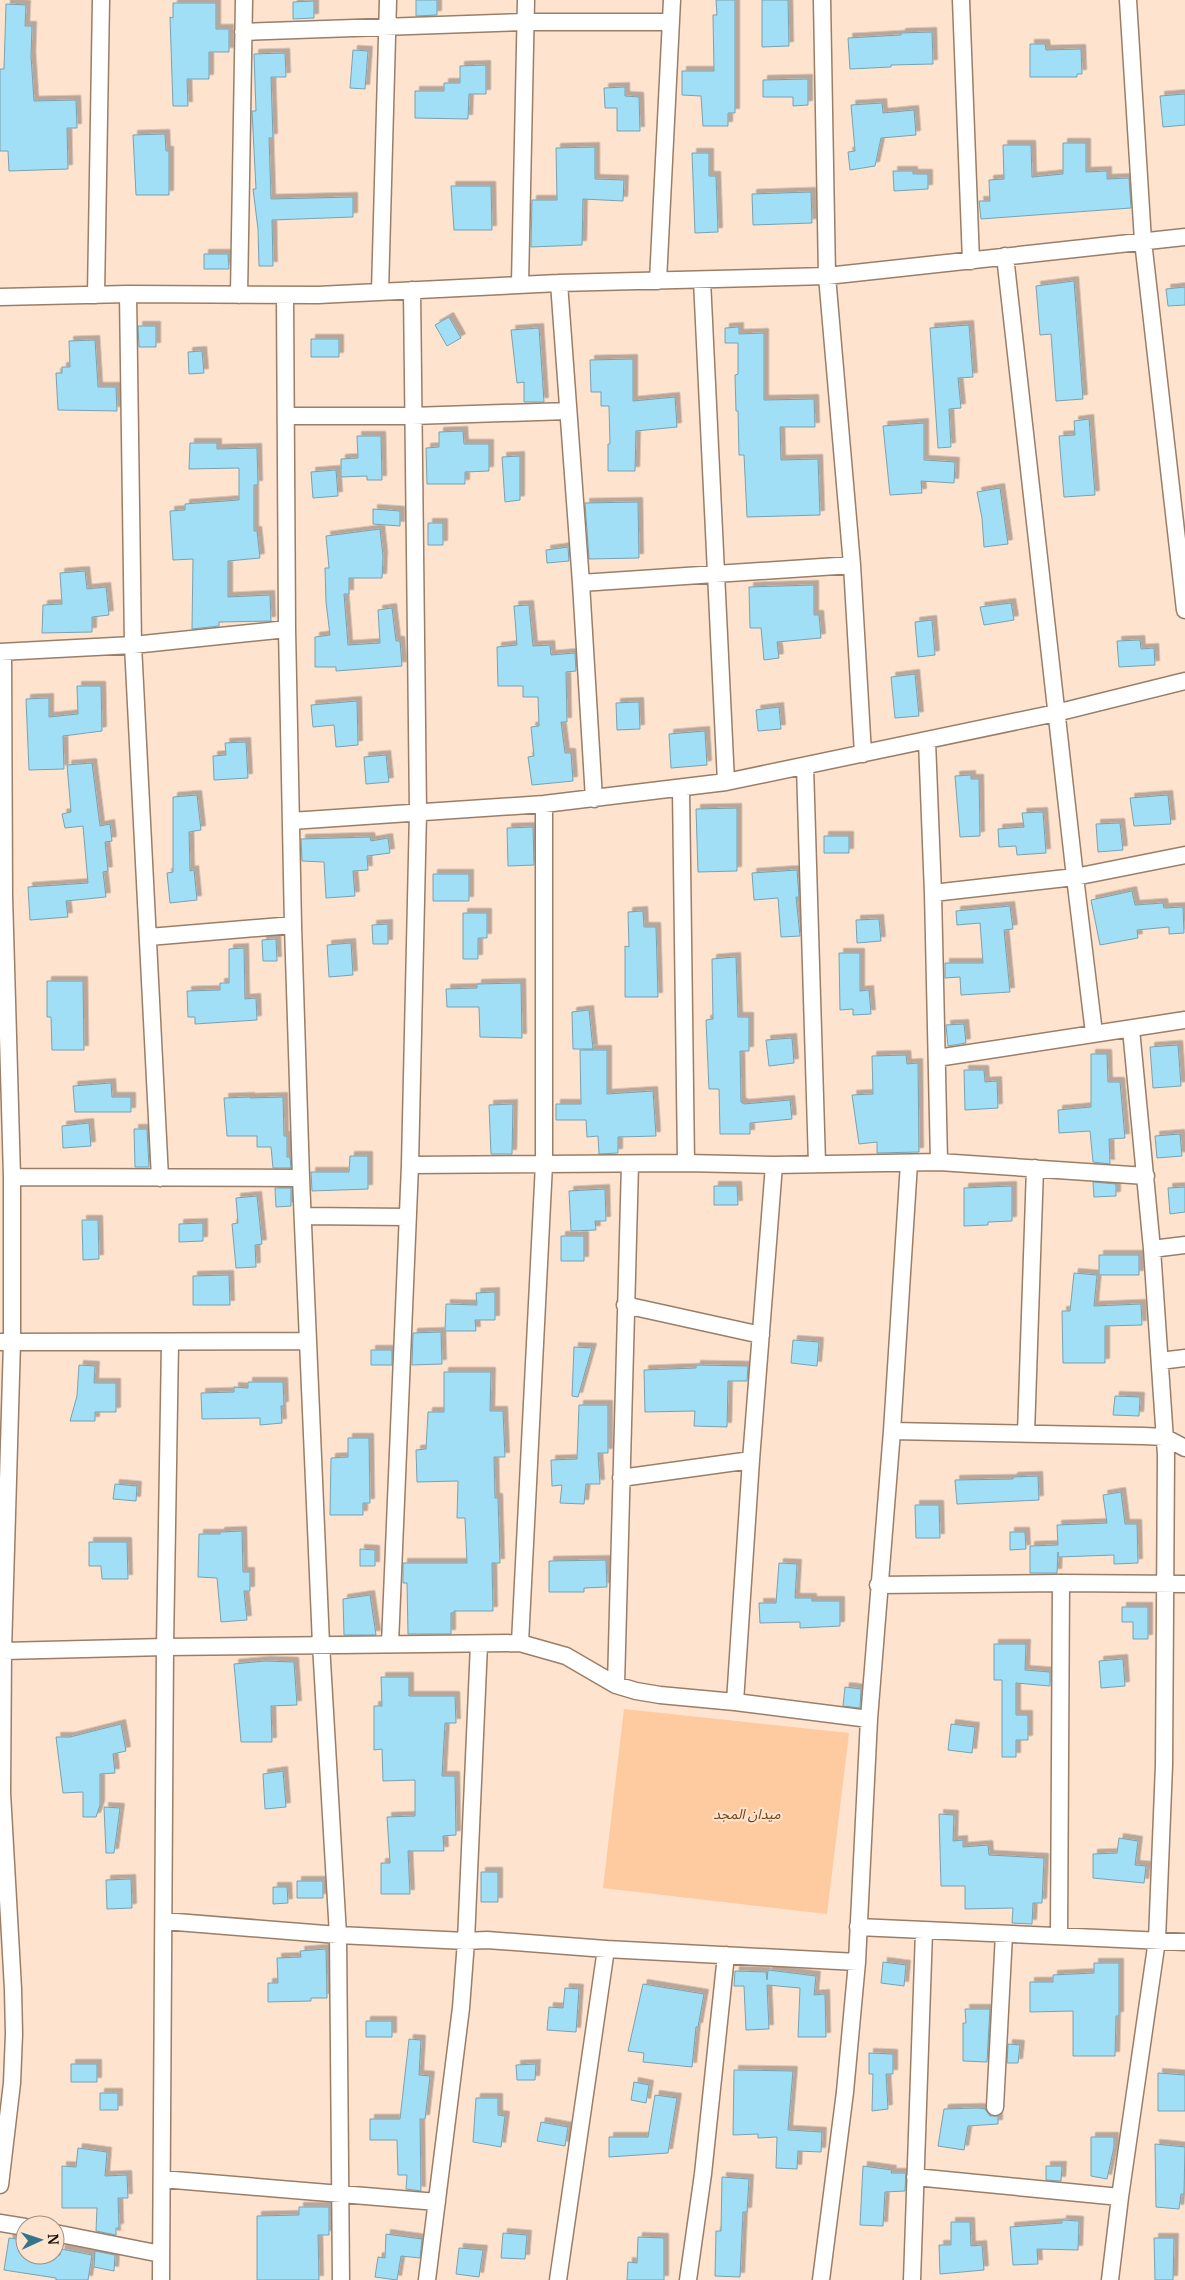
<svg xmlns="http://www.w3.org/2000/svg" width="1185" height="2280" viewBox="0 0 1185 2280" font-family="Merriweather,'Noto Sans Arabic',serif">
	<defs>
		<filter id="shadow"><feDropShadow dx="4.5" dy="-4.5" stdDeviation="0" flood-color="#0004"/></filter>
	</defs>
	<rect width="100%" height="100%" fill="#fee3cf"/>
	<path fill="#fecaa0" d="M624,1709L849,1733L827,1914L603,1888Z"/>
	<path fill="#a0dff5" stroke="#79a2b0" filter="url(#shadow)" d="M416,0H437V15L416,16Z
		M716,0H735V113H728V126H703L701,96L682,95V71H714L713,15H717Z
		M762,0H788L789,46L762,47Z
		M314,1V18L293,19V2Z
		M173,3H216V29H229V52H209V79H187L188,106H173L170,17L173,18Z
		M6,4L26,5L25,26H32L31,56L34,101L76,100L77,128H67L68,169L9,171L8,151H0V69H4Z
		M932,32L933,64L891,65V67L850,69L848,38L901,35V33Z
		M1030,44H1045L1046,50L1081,49L1082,74H1077V77H1030Z
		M353,50L368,51L365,89L350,88Z
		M285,53L286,77H271L273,138H269L271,199L353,197V217L272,220L273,266H259L258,229L253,189H256L252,111H256L254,54Z
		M486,65V94H469L468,119L415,118V91H444V83H460V66Z
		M808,79V105L793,106V97H763V80Z
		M625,87V96L639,97L640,131H617V108H605L604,88Z
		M1185,94V125L1163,127L1160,96Z
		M882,103L883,113L914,110L916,135L881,138L875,166L850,170L848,152L855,151L851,105Z
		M165,134L166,151H169V195H136L133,135Z
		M1063,143H1086V172L1107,171V179L1129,178L1131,208L981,219L979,201H990L989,180L1004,179L1003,145H1031L1032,177L1063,174Z
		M595,147V179L624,180L623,201L583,199L582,245L531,247L532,200H557L556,148Z
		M692,153H709V176H716L718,232L695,233Z
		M893,171H913V174H928V189L894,191Z
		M451,186H491L492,230H454Z
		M811,192L812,223L753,225L752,194Z
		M204,254H228L229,269H204Z
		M1074,281L1083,399L1056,401L1051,334L1040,335L1036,286Z
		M1185,287V305L1168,306L1166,289Z
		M449,317L461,338L447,346L435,325Z
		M969,325L973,377L958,378L961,408L949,409L951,447L938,448L930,328Z
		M138,326H156V347H139Z
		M739,327V334L764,333V400L814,399L815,427H780L781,460L818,459L820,515L747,517L744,455H739L738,411H736L735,375L738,374V343H725V328Z
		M539,328L544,402H524V382L517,383L511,330Z
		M311,339H339V357H311Z
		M95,340L98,387H116L117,411L58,410L56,373H62V367H70L69,341Z
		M202,351L204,373L189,374L188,352Z
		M633,359V401L675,397L677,427L636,431L635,471H608V444H610L609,406H601V392H591L590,360Z
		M1089,419L1095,495L1064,497L1059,436L1075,435L1074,421Z
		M924,423V460L955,462L954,483L921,481L922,493L890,495L883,426Z
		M463,431L464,444H489V471L465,472V484H427L426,448L439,447V432Z
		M357,436H381L382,480H367V476L341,477V459L358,458Z
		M190,443H217V449L257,448L258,485H254V531H257L260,558L228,561V597L270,595L271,621L219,622V626L192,629L193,559L173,560L170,511L185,510V504L239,500V468L189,469Z
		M520,456V500L505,502L502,457Z
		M336,470L338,496L313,498L311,472Z
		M1000,488L1008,544L984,547L982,518L977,492Z
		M638,502L639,558L589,559L585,503Z
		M373,509L400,511V526L373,524Z
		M428,523H443V545H428Z
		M380,529L383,556L382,578H349V594H344L348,645L380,643L378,610L392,608L396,641H400L402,666L336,671V667H315V637L330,635L326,602L325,568H329L326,536Z
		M568,547L569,561L547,563L546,550Z
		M85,571L87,589L106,587L109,615L92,617V632L42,633L43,605L62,604L60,573Z
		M814,585V615H819L821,638L777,642L779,658L764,660L761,628H750L749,587Z
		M1011,603L1014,620L984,625L980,607Z
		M529,605L533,646L550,645L551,655L575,653L576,671L566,672L567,722H561L565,753H571L573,781L532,785L528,757L534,756L531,727L539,726L538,697H523V686H498L497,647L517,645L514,606Z
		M932,620L935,655L918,657L915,622Z
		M1140,640L1141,649L1154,648L1155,665L1119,667L1117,641Z
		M915,674L919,716L895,718L891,677Z
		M77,686H101L102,731L63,736L64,769L29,770L26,699L49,698V717L78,714Z
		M357,701L358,745L336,747L334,725L313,727L311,705Z
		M639,702L640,729L617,730L616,703Z
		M779,707L781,729L758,731L756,710Z
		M705,731L707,765L671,768L669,734Z
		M246,742L248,778L214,780L213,756L226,755L225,743Z
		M386,755L389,782L366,784L364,757Z
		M92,763L100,826L110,824L112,841L105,842L108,871L103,872L106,897L66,901L68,917L30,920L28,887L88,883L83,826L65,828L62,814L71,812L67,765Z
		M971,775V779H979L980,836L960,837L955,776Z
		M197,795L201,830L189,832L190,871L194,870L197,900L170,903L167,873L173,872V797Z
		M1168,795L1171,824L1134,826L1130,798Z
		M737,808V871L698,872L696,809Z
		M1043,812L1046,853L1017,855L1016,846L999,847L998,829L1024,827L1022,813Z
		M1120,823L1123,850L1098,852L1096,824Z
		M533,827L534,865L508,866L507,828Z
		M824,836H849V853H824Z
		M370,837L371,841L388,838L390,853L367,856L368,870L353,871L355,896L326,898L324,862L302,861L301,839Z
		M797,870L799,897H796L800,936L781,937L778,898L754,900L752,873Z
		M433,874H469V901H433Z
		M1132,891L1135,905L1163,903L1164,908L1183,907L1184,933L1169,934V927L1137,930L1138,938L1100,945L1091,900Z
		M1010,906L1013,929L1004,930L1010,992L961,995L960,977L945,978V963H983L980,923L957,925L956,911Z
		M643,911L644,927H656L658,997H625V946L629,947L628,912Z
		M463,913H487V938H478V959H463Z
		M879,919L881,941L857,943L856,920Z
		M388,924V944H373L372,925Z
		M276,939L277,961H263L262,940Z
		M351,943L353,975L329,977L327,945Z
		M244,948L245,999L256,998L257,1020L195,1024V1017H188L187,991L220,990V983H229V949Z
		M839,953H860V991L869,990L871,1014L853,1015V1009L840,1010Z
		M736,957L738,1017H749V1051H740L741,1102L744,1104L790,1100L792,1119L750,1123V1134H720L719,1089H709L706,1020L713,1019L712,959Z
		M47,981H83L84,1050H52L51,1017H47Z
		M521,983L522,1038L480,1037L479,1007H447L446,989L477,988V984Z
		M589,1010L593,1049H573L572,1012Z
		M964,1024L966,1043L948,1046L946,1025Z
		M792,1038L794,1063L769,1066L766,1040Z
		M1178,1045L1181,1086L1153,1088L1150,1047Z
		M580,1050H607V1094L653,1091L656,1136L618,1137V1153L599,1154L598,1136L587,1137L586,1120H556V1104H581Z
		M1091,1054H1107L1108,1082H1120L1125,1138L1109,1139L1110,1164L1093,1162L1090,1131L1059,1133L1058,1110L1091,1107Z
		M906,1055L907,1064L918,1063L919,1152L877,1153V1142L859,1144L852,1095L873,1094L872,1056Z
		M964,1070H984L985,1082L997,1081L998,1108L965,1110Z
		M111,1083L112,1097H131V1112H75L73,1086Z
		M250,1097V1098L283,1097L284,1136H287V1157H290L291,1168H273L271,1147H257V1136H227L224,1098Z
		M513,1104L512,1154H491L489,1105Z
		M89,1123L91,1146L63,1148L62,1126Z
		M134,1129H147L149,1167H135Z
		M1180,1134L1182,1156L1157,1158L1155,1136Z
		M350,1156H368V1189L312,1191L311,1172H349Z
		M1093,1182L1116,1184V1196L1094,1197Z
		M714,1186H737L738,1205H714Z
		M1012,1186V1221L988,1222V1225L964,1226V1188Z
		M1185,1187V1212L1170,1214L1168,1188Z
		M275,1188H291V1206L276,1207Z
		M605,1189L606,1221H595L596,1230L571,1231L569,1191Z
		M257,1196L262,1244L255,1245L256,1267L236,1268L232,1224L238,1223L236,1198Z
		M82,1220H98L99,1259L83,1260Z
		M203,1223V1241L179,1242V1224Z
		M561,1236H584V1261H561Z
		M1099,1255H1139V1275H1099Z
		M1074,1273L1097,1275L1094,1306L1141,1304L1142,1325L1105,1326V1363H1063L1062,1311H1070Z
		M229,1275L230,1305H193V1276Z
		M495,1292V1320H475L476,1331H445L446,1304L477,1305L476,1293Z
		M441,1332L442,1364L412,1365L413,1333Z
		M793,1340L819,1342L817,1366L791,1363Z
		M574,1347L592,1348L578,1397L572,1396Z
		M371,1350H392V1365H371Z
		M79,1365L95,1366L94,1383H116V1412H95V1421H70L77,1396Z
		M696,1365L748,1366L747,1381H728L727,1427L694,1426L695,1411L645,1412L644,1370L696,1368Z
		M444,1372H491L490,1411H503L505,1457H494L495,1498H498L500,1563H492L493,1611H454V1613H451V1634H408L407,1583H403V1563H467L465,1518H457L458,1481L417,1482L416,1450L426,1449L428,1412H444Z
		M248,1382H283L284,1406H281L282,1423L260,1425V1418L202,1419L201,1393L234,1392V1387L248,1388Z
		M1115,1396L1140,1397L1139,1416L1113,1415Z
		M579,1405H608V1453H598L600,1484H586L584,1504L560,1503L562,1485L552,1486L551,1460L577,1459Z
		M348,1438H369L370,1503H363V1515H330L331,1458L348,1457Z
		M1038,1476L1039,1500L957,1504L955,1480L1013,1479V1477Z
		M115,1484L137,1486L136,1501L113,1499Z
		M1121,1492L1125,1524H1137L1138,1563L1114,1564V1555L1058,1557V1552L1057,1573H1030V1546L1058,1545L1057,1525L1107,1523L1103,1495Z
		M915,1505H939L940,1538H916Z
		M242,1531L243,1572H250V1591H244L247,1620L221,1622L217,1578L198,1577L199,1534H220V1532Z
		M1010,1532H1025L1026,1549L1010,1550Z
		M89,1542H127L128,1579H102L101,1566H89Z
		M360,1549L375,1550V1566H360Z
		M606,1560L607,1587L584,1588V1592H549V1561Z
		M779,1563L797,1564L795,1598H812V1601H840V1626L800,1628V1622L760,1623L759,1603H776Z
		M370,1595L376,1635H344L343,1599Z
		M1122,1607H1148V1639H1133V1622H1122Z
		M994,1644H1026L1025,1670L1050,1672V1686L1016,1683V1715H1028V1740H1016V1757H1002V1680H994Z
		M1123,1659L1125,1686L1101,1688L1099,1661Z
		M265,1661L294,1662L297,1705L271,1706L272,1742H241L234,1664Z
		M381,1677H409V1696H455L456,1723H445L442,1776H455L456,1835L443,1836L444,1851H408L410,1894H381V1863H390L387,1817L415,1816V1780L383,1781L382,1749L374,1750V1706H382Z
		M845,1687L861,1689L860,1708L843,1706Z
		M121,1724L126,1751L113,1754L115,1773L100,1774V1805L96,1817H83V1792L63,1793L56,1737H70Z
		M951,1724L975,1727L972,1753L948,1750Z
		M283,1771L286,1807L265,1809L263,1774Z
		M104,1807L120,1808L114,1853H106Z
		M939,1814L954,1815L953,1841L963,1840V1847L988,1845L989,1855L1044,1858L1042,1903H1033L1032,1924L1012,1923L1013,1908L965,1909V1886H941Z
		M1119,1838L1138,1841L1135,1865L1146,1866L1144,1883L1093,1878V1854L1117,1853Z
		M481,1872H498V1902H481Z
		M131,1879L132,1908L107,1909L106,1880Z
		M297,1881H323V1898H297Z
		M273,1887H287L288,1903L273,1904Z
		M326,1949L327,1998H311V2001L268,2002V1983H278L277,1958L301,1957L300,1951Z
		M883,1962L906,1965L904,1986L881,1983Z
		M1094,1963H1119V2016H1116L1115,2056H1073V2011L1030,2012V1982H1053V1975L1094,1973Z
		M768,1970L816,1976L814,1995L825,1994L826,2037H798L800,1988L767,1985L769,2029L746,2030L744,1986H734L735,1971L766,1972L767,1980Z
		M643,1984L704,1994L698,2027H696L692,2067L643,2062L644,2053L628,2051Z
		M565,1988L579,1989L576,2032L547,2030L549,2007L563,2008Z
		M965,2009H990L987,2062L963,2061V2023H966Z
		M366,2021H392V2037H366Z
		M409,2039L421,2040L419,2075L430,2076L425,2119H420L421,2191L406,2189L407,2175H398L397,2140H370V2119H400Z
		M1008,2044L1020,2045L1018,2063H1007Z
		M869,2053L893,2054V2074H886L888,2109L872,2111L873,2074H869Z
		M71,2064H97V2082H71Z
		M536,2064L535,2080H517L516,2065Z
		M734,2070L793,2071L788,2130L822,2132L821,2152L798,2151L797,2169L776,2168L777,2137L758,2138V2134L733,2135Z
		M1158,2073L1185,2075V2111H1158Z
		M634,2082L649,2085L646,2103L631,2100Z
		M100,2093H118V2110H100Z
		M655,2095L677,2098L668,2153L609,2157V2137H648Z
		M476,2098H498V2115L505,2116L501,2147L473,2142Z
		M978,2108L985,2109L990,2116H998V2124L968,2126L964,2150L938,2146L944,2109Z
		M541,2122L568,2127L565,2146L537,2141Z
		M1091,2137H1114V2147L1107,2179L1091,2176Z
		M1155,2144L1185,2147L1184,2194H1181L1179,2209L1156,2207Z
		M78,2148L107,2152L105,2176L127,2175L128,2198H118L119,2228H116V2235L96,2231L97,2208H62V2166L76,2167Z
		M863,2166L892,2170L891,2173H906L905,2191L885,2192L883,2226L860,2225Z
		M1046,2166H1062L1061,2181L1046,2180Z
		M722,2177L749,2179L747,2212H743L740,2277L715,2276L716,2231H721Z
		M299,2207H329V2235H318L319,2280H257V2216L299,2215Z
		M1062,2220L1079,2221L1078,2250L1037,2249L1038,2264L1013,2265L1010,2227L1062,2223Z
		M951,2222H970L971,2246L982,2245L984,2270L940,2274L939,2245H951Z
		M503,2233L527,2235L525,2259L501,2258Z
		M386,2234L422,2239L420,2258L401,2256L397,2280L375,2277L378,2257L385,2258Z
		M638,2237L664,2238V2280H627L628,2262L637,2263Z
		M9,2238L25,2240V2255H60L61,2249L92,2255L88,2280H56V2278L4,2270Z
		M1154,2238H1174L1173,2280H1155Z
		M459,2248L483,2250L479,2277L456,2274Z
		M95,2251L115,2255L114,2271L94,2267Z"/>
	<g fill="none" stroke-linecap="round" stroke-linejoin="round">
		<g stroke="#9b7e67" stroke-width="19">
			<path id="minor" d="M822,0L827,276L852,565L863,754
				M961,0L971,261
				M1128,0L1143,241L1185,610
				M243,32L525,22H671
				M1005,256L1075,877L1094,1033
				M702,280L726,782
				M658,281L672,0
				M559,283L581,583L594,799
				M520,284L526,0
				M380,292L388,0
				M128,294L133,645L160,1178
				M96,295L101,0
				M239,295L244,0
				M285,295L287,629L293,925L301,1178L321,1644L338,1935L341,2280
				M0,297L128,294L318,295L559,283L827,276L1185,237
				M287,416H412L568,411
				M581,583L852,565
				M0,652L133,645L287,629
				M3,652L4,896
				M927,741L933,893L939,1162
				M805,766L817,1163
				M681,789L686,1163
				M291,821L544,804L726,782L1056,713L1185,681
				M933,893L1075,877L1185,855
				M0,896H4L12,1177V1342L3,1651L2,1793L13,1989L14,2034L12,2083L0,2185
				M149,937L293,925
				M937,1058L1185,1020
				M410,1165L686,1163L774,1165L939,1162L1146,1176
				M12,1177L301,1178
				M303,1216L408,1217
				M1152,1249L1185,1245
				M625,1305L761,1335
				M0,1342L308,1341
				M1160,1361L1185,1358
				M892,1431L1144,1436L1164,1437L1185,1448
				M1026,1433L1035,1168
				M621,1478L751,1460
				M878,1585L1061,1583L1185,1584
				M520,1643L544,1164V804
				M390,1644L410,1165L418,812L412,290
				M3,1651L165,1647L520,1643L566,1656L616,1685L636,1691L660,1695L735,1702L869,1719
				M616,1685L630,1164
				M735,1702L751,1460L774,1165
				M164,1921L338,1935L466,1941L487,1940L606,1949L857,1962
				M858,1927L1185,1942
				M1059,1936L1061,1583
				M995,2107L1004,1934
				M915,2177L1120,2197
				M162,2179L437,2202
				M0,2223L25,2227
				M55,2233L161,2254
				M161,2280L165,1647L170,1343
				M427,2280L461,2008L466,1941L479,1644
				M558,2280L606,1949
				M688,2280L703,2174L726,1955
				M821,2280L845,2092L857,1962L869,1719L892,1431L909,1163
				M912,2280L924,1931
				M1110,2280L1120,2197L1157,1940L1164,1765L1166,1455L1152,1249L1131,1029"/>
		</g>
		<use href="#minor" stroke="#fff" stroke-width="16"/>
	</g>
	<g text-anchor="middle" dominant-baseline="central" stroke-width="4.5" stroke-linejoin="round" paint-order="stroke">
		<g font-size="14" font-style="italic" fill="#744417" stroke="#fee3cf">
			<text x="747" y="1814">ميدان المجد</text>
		</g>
	</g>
	<g transform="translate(40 2240) rotate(87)"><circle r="24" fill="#fee3cf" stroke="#a38f7f"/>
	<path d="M0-4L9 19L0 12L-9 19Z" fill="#357589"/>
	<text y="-8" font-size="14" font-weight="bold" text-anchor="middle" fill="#1b1007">N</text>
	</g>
</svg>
